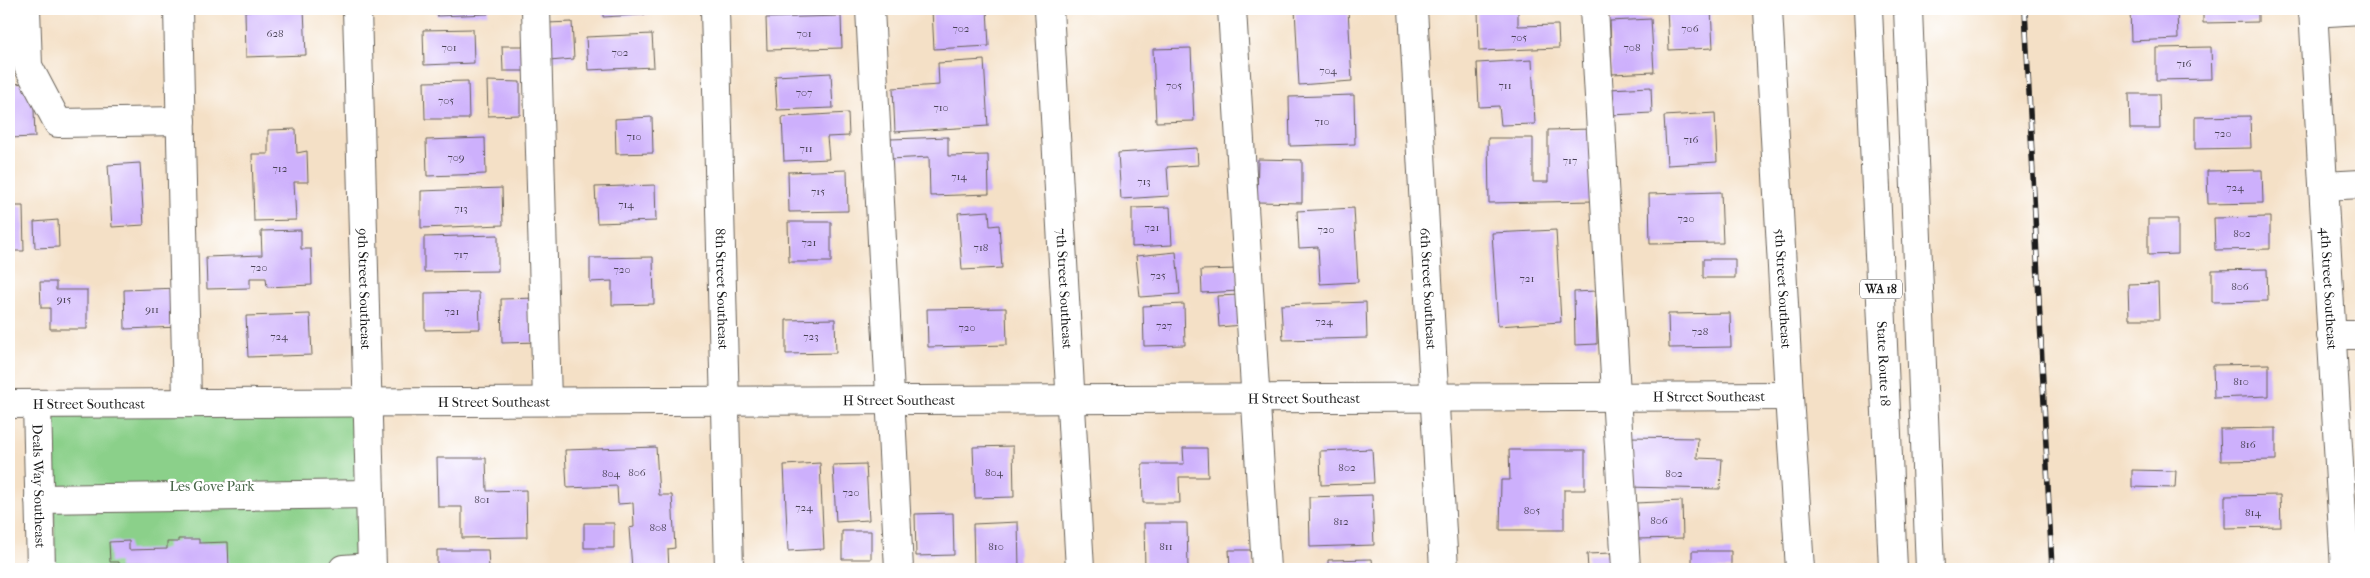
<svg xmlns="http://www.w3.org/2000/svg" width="2370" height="578" viewBox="0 0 2370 578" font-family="'IM FELL French Canon',serif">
	<rect width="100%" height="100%" fill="#fff"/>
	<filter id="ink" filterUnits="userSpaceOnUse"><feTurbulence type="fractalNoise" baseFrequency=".02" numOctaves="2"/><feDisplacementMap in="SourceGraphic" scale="10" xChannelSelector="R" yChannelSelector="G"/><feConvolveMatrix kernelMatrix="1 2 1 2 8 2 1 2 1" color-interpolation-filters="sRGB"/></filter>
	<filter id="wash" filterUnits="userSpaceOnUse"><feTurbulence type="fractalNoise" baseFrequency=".0096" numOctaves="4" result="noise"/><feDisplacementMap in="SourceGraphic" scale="20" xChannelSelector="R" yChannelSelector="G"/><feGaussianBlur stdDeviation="1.12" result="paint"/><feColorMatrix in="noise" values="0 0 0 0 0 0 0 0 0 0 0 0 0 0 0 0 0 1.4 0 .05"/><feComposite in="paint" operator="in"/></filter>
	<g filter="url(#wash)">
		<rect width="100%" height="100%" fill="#f4e0c6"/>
		<path fill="#8bd08a" stroke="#547653" d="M368,402L371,569H55L53,404Z"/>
		<g id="blocks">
			<path fill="#cdb0fc" d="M304,9L306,55L246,57L245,11Z
				M437,9H488V14L437,16Z
				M603,9H654V14L603,17Z
				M987,9L989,46L934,49L932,10Z
				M1295,9H1348L1352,81L1299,85Z
				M1478,9H1518V26L1558,25L1559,48L1479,51Z
				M1667,9H1711L1713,48L1669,50Z
				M2130,9H2177L2178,39L2131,41Z
				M2203,9H2258V22L2203,23Z
				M841,16L842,48L767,50L766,18Z
				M1651,19L1654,72L1612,74L1610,21Z
				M572,22L574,59L549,61L547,23Z
				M473,29L474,63L424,65L423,30Z
				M652,34L654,67L588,70L586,37Z
				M502,46H528V71H503Z
				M2211,47L2212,79L2156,80V48Z
				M1191,48L1194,121L1156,122L1153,49Z
				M984,60L988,126L895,132L893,88L939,85L938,63Z
				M1532,60L1535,124L1501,125L1499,106L1479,107L1477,63Z
				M831,73L833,108L777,110L775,76Z
				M468,81L469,119H425L424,82Z
				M487,81L520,82V115L488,116Z
				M33,83L35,137L9,138V84Z
				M1651,87L1652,113L1611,115L1609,89Z
				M2129,94H2159L2160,129H2130Z
				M1354,95L1355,144L1290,146L1289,97Z
				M848,113L849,136L827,137L829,159L784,161L782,117Z
				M1715,113L1717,162L1667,165L1664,116Z
				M2250,116L2251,148L2195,149V117Z
				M652,117L653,153L616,154L615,119Z
				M296,129L297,153L307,151L308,182H294L296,220L254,221L252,154H268V130Z
				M1592,129L1594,201L1489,203L1488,138H1533V182H1548V130Z
				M948,137V156L988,155L989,194L930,196L929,157L890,159V139Z
				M485,138L486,174L427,176L426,140Z
				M1197,148L1198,165L1167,167L1169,196L1121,199L1118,153Z
				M1258,159L1302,160V203L1257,202Z
				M140,163L144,225L112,227L108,165Z
				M847,170L848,211L789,212L788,172Z
				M2262,170L2263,203L2208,204L2207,171Z
				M655,185L656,221L597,223L595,187Z
				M502,188L503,225L421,228V191Z
				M1721,192L1723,243L1650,244L1649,194Z
				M9,206H23L24,251H9Z
				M1170,207L1172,245L1132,247V208Z
				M1354,208L1358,282L1320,284L1318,247L1299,248L1297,211Z
				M989,211L990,226L999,225L1002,268L962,270L958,213Z
				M2270,217V249L2215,250L2214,218Z
				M2148,219H2178V254L2148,255Z
				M58,220L59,247L35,248L34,222Z
				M788,222H831V262H789Z
				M301,230V249H311L312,285L267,287L266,278H250V288L207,289L206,257L262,255L261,231Z
				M1556,230L1561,322L1498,326L1492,233Z
				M498,235V271L424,272V237Z
				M1176,252L1180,294L1140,297L1136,256Z
				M653,257L654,304L612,305V281L590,282V258Z
				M1703,259H1735V278H1703Z
				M1238,269L1239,291L1202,293L1201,270Z
				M2267,269L2268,301L2212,302V270Z
				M40,282H56V290H87V329H50V308H41Z
				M2158,283L2159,319H2129L2128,284Z
				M179,288L181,327L125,329L124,290Z
				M1596,291L1597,344L1575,345L1574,292Z
				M479,292L480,329L425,330V293Z
				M1240,295L1242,325L1219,327L1217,296Z
				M538,298L539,342L502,343L501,299Z
				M1366,302L1367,338L1283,340L1281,305Z
				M1184,304L1185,345L1144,346L1143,306Z
				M1006,308L1007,345L928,347L927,309Z
				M1730,313L1731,347L1669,348L1668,314Z
				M310,314L312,355L248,357L246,316Z
				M835,319L836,353L786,354V320Z
				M2269,364V396L2214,398L2213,365Z
				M2276,428V460L2221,461L2220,429Z
				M1628,437L1698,438L1697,458L1722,459L1720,489L1626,487Z
				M1013,446L1014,497L975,498L973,447Z
				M656,447L659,495H672L675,548L668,549L669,569H632L629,528L634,527L633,503L618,504L617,486L567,488L565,450Z
				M1183,448H1207L1208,477H1179L1180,503H1143L1142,464H1184Z
				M1372,449L1374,483L1321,485L1320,451Z
				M1509,450H1585V490H1564V530H1500L1501,480H1510Z
				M437,458H486L487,491L526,490L527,537L462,538V507H438Z
				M820,463L824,549L788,551L784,465Z
				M866,464L869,520L836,522L833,465Z
				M2132,470L2176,471L2175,488L2132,487Z
				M1372,495L1374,545L1310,547L1309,497Z
				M2280,495L2281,527L2225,528V496Z
				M1682,501L1683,538L1636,539L1635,503Z
				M953,513L954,555L916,556L915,514Z
				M1018,522L1019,569H974L973,524Z
				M584,523H614V548H584Z
				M1144,523H1187L1188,569H1145Z
				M842,531H871V559H842Z
				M178,539H199V543L228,542L229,569H119V562H110L109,542L129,541V550L167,549V542H178Z
				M437,550H488L489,569H437Z
				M1229,550H1251L1252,569H1230Z
				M1692,551H1731V569H1692Z
				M1611,553L1612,569H1588L1587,554Z
				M1372,559L1373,569H1328V560Z
				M2280,566V569H2225V567Z"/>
		</g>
	</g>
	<g filter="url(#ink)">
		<use href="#blocks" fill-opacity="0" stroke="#686158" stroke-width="1"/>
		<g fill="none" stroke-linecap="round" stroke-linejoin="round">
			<g stroke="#686158" stroke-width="30">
				<g id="minor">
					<path d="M26,9L28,66L58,123L181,121"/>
					<path d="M178,9L187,402"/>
					<path id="s1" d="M357,9L372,569"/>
					<path d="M536,9L547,401"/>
					<path id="s2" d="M715,9L729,569"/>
					<path d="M870,9L899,569"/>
					<path id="s3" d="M1049,9L1080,569"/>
					<path d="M1232,9L1266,569"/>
					<path id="s4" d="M1413,9L1444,569"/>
					<path d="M1594,9L1626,569"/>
					<path id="s5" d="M1768,9L1789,396L1800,569"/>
					<path id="s6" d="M2313,9L2345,569"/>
					<path d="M2313,13L2361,10"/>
					<path d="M2324,186L2361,184"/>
					<path d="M2331,335H2361"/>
					<path id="s7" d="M9,404L1789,396"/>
					<path id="s8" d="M37,404L41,569"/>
					<path d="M39,499L370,494"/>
					<path d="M343,569L372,567"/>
				</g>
			</g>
			<g stroke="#686158" stroke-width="30">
				<g id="highway">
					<path id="s9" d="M1868,9L1893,569"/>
					<path d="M1908,9L1930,569"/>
				</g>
			</g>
			<use href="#minor" stroke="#fff" stroke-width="28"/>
			<use href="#highway" stroke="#fff" stroke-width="28"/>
			<g stroke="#1c1c1c" stroke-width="5.5">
				<path id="rail" d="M2025,9L2052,569"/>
			</g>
			<use href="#rail" stroke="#fff" stroke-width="4" stroke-dasharray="11" stroke-linecap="butt"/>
		</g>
	</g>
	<g text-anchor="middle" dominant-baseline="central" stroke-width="4.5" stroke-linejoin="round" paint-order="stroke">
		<g font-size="11" fill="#484154">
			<text x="961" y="28">702</text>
			<text x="1690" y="28">706</text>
			<text x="275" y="33">628</text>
			<text x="804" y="33">701</text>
			<text x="1519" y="37">705</text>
			<text x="449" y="47">701</text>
			<text x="1632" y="47">708</text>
			<text x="620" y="52">702</text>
			<text x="2184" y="63">716</text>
			<text x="1328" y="70">704</text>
			<text x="1174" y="85">705</text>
			<text x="1505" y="85">711</text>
			<text x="804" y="92">707</text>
			<text x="446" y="100">705</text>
			<text x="941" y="107">710</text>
			<text x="1322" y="121">710</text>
			<text x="2223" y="133">720</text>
			<text x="634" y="136">710</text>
			<text x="1691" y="139">716</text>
			<text x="806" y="148">711</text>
			<text x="456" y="157">709</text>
			<text x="1570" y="160">717</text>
			<text x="280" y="168">712</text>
			<text x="959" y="176">714</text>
			<text x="1144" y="181">713</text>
			<text x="2235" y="187">724</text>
			<text x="818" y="191">715</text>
			<text x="626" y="204">714</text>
			<text x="461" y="208">713</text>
			<text x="1686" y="218">720</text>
			<text x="1152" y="227">721</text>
			<text x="1326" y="229">720</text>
			<text x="2242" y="233">802</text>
			<text x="809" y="242">721</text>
			<text x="981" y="247">718</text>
			<text x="461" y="254">717</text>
			<text x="259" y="267">720</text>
			<text x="622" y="269">720</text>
			<text x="1158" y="275">725</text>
			<text x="1527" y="278">721</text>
			<text x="2240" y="286">806</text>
			<text x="64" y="299">915</text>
			<text x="152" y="309">911</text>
			<text x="452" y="311">721</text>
			<text x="1324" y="321">724</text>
			<text x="1164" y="325">727</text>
			<text x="967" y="327">720</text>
			<text x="1700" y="331">728</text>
			<text x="279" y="336">724</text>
			<text x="811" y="336">723</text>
			<text x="2241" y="381">810</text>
			<text x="2248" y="444">816</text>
			<text x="1347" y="467">802</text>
			<text x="637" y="472">806</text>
			<text x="994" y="472">804</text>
			<text x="611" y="473">804</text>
			<text x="1674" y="473">802</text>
			<text x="851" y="492">720</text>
			<text x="482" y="499">801</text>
			<text x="804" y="507">724</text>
			<text x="1532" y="510">805</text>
			<text x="2253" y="512">814</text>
			<text x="1659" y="520">806</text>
			<text x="1341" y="521">812</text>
			<text x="658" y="527">808</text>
			<text x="996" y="546">810</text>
			<text x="1166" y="546">811</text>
		</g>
		<rect fill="#fff" stroke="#606060" stroke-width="1" x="1860" y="279.5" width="42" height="19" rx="4"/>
		<g font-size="12" font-weight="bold" fill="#1c1c1c">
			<text x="1881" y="289">WA 18</text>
		</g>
		<g font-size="14" fill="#1c1c1c" stroke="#fff">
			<text stroke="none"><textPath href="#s1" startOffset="280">9th Street Southeast</textPath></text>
			<text stroke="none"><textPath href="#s2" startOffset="280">8th Street Southeast</textPath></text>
			<text stroke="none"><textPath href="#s3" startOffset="280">7th Street Southeast</textPath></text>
			<text stroke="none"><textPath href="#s4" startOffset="280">6th Street Southeast</textPath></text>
			<text stroke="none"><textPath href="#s5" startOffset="280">5th Street Southeast</textPath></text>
			<text stroke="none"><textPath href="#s6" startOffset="280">4th Street Southeast</textPath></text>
			<text stroke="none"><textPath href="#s9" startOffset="355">State Route 18</textPath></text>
			<text stroke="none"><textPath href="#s7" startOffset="1700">H Street Southeast</textPath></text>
			<text stroke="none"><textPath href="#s7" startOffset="1295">H Street Southeast</textPath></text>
			<text stroke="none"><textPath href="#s7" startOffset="890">H Street Southeast</textPath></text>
			<text stroke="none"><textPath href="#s7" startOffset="485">H Street Southeast</textPath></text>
			<text stroke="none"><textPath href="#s7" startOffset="80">H Street Southeast</textPath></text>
			<text stroke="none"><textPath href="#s8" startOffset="82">Deals Way Southeast</textPath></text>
		</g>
		<g font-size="14" fill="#486448" stroke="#fff">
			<text x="212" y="486">Les Gove Park</text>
		</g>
	</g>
	<rect width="2370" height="578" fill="none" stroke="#fff" stroke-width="30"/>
</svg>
